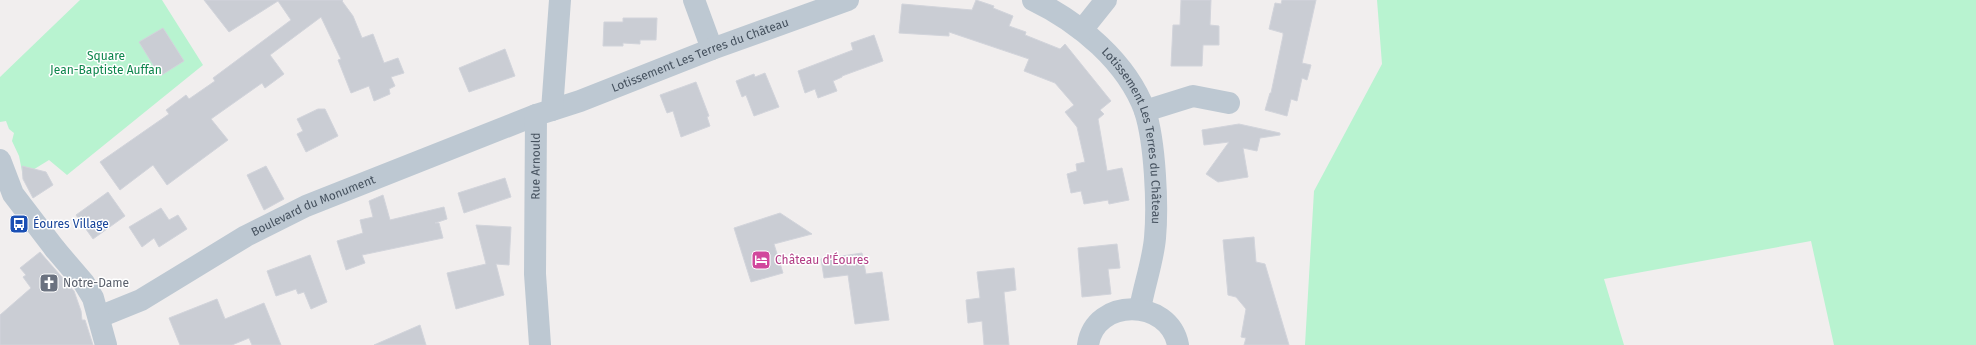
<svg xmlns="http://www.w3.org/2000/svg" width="1976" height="345" viewBox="0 0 1976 345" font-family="'Fira Sans',sans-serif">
	<rect width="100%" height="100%" fill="#f1eeee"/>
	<path fill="#b8f3d0" d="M80,0H162L203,65L67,175L49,160L23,176L19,156L12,141L14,133L9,129L6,121L0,122V77Z
		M1377,0H1976V345H1834L1811,241L1604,279L1624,345H1305L1314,191L1382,64Z"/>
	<path fill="#cacdd4" stroke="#d2d4db" d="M204,0H343L342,1L353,16L362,38L373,34L384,63L398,58L404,73L391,77L395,86L389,89L390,94L374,101L369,86L351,93L338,60L341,59L321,17L270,55L284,74L265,88L262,83L211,119L228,140L167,185L153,165L120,190L100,162L169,114L166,110L186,95L189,99L215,81L213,78L291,20L278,1L229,32Z
		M976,0L994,6L993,8L1013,16L1009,26L1026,32L1025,35L1060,49L1065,44L1111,101L1100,110L1104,114L1098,119L1107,171L1122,168L1129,200L1109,204L1108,200L1084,204L1081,191L1071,193L1067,174L1077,171L1076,164L1085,162L1077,127L1065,112L1074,105L1055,83L1024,71L1029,59L949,32V36L899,33L902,4L972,10Z
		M1181,0H1211L1210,25L1219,26V45H1203L1202,66H1171L1173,25H1180Z
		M1282,0H1316L1302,63L1311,65L1307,80L1302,78L1297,101L1291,99L1287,116L1265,110L1270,93H1271L1283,36V33L1269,29L1275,3L1281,4Z
		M623,18H657L656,40H640V44L623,43V46H603L604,22H623Z
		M163,28L184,61L160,76L139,42Z
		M874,35L883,61L842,76V77L833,81L837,91L818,98L815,89L805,93L798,71L853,50L851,43Z
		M505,49L515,76L469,92L459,68Z
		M765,73L779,107L754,116L746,95L742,97L736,81L754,74L755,77Z
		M696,82L709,116L707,117L710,126L681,137L673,111L667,113L660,95Z
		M318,109H325L338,136L306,152L297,134L303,131L297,119Z
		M1239,124L1280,133V135L1260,138L1257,151L1243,148L1248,177L1218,182L1206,174L1229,142L1204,145L1202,130Z
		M22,166L46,172L53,185L33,198L23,179Z
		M266,166L284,199L264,210L247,175Z
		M505,178L511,197L464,213L458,193Z
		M108,192L125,216L93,239L76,215Z
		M383,195L390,220L444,207L447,219L435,223H439L443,238L362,255L365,263L346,270L337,241L363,233L360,220L373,217L369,201Z
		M161,208L169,220L178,215L187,229L159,247L154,238L142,247L129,227Z
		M780,213L812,234L774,244L783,273L751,282L734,228Z
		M476,225L511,227L509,265L496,264L504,295L456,309L447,273L486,264Z
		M1254,237L1256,262L1265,264L1289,345H1244L1246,338L1241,337L1246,309L1236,297L1228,295L1223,240Z
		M1117,244L1120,268L1108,269L1111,294L1082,297L1078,248Z
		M40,252L74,291L81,311L82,320H85L93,345H0V315L31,288L23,277L26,275L20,268Z
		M862,253L866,274L882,272L889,320L855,324L848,275L824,278L821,259Z
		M310,255L327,302L311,309L304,292L298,294L296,289L276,296L267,271Z
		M1014,268L1016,290L1004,292L1009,345H984L982,321L968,323L966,300L980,298L977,272Z
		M217,299L225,319L264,303L281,345H252L249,338L232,345H180L169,318Z
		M420,325L426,345H374Z"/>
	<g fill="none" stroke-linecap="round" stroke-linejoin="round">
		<g stroke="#bdc8d2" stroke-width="22">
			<path d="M694,0L712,49"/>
			<path id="s1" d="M1033,0C1079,22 1127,62 1145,111C1155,142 1158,205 1155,238C1153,261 1144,286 1140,309"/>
			<path d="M1082,30L1106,0"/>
			<path id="s2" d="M552,110L580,101L712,49L848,0"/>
			<path d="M1145,111L1193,96L1229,103"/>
			<path d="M0,160L13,194L55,249"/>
			<path id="s3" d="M99,317L141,300L246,236L306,206L536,115"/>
			<path id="s4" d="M540,345L535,274L536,115L552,110L560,0"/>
			<path d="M1088,345C1095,297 1169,298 1178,345"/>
		</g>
		<path stroke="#bdc8d2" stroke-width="22" d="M55,249L84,283L93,298L106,345"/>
	</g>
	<defs>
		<g id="bus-square" transform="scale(1)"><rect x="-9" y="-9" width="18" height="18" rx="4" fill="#1a4fb4" stroke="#fff"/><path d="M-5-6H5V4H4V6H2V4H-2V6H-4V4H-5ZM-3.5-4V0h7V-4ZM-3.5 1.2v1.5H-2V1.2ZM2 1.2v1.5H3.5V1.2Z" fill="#fff"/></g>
		<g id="hotel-square" transform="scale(1)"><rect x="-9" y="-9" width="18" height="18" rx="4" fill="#d1479c" stroke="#fff"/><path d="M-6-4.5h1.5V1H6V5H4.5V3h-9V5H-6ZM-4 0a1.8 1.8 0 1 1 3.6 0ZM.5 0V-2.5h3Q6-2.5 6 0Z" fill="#fff"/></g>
		<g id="church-square" transform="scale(1)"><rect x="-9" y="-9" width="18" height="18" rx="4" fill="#6b7280" stroke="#fff"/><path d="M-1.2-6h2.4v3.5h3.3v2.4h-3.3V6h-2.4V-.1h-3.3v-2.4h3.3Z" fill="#fff"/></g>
	</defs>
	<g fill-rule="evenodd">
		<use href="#bus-square" x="19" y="224"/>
		<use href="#hotel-square" x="761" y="260"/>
		<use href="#church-square" x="49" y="283"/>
	</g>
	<g text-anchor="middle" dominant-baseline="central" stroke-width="3" stroke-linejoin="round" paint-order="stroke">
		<g font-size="12" fill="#45515e" stroke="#fff">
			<text stroke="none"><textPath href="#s2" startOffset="158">Lotissement Les Terres du Château</textPath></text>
			<text stroke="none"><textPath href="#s1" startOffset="181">Lotissement Les Terres du Château</textPath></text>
			<text stroke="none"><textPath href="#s4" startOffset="179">Rue Arnould</textPath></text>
			<text stroke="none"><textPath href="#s3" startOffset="242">Boulevard du Monument</textPath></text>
		</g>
		<g font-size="12" fill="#0e864d" stroke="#fff">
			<text x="106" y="56">Square<tspan x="106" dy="14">Jean-Baptiste Auffan</tspan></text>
		</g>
		<g font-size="12" fill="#164399" stroke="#fff" text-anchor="start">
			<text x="33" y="224">Éoures Village</text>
		</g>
		<g font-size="12" fill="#b23c85" stroke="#fff" text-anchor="start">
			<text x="775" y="260">Château d'Éoures</text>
		</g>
		<g font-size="12" fill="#5b616d" stroke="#fff" text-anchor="start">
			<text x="63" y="283">Notre-Dame</text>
		</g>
	</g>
</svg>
